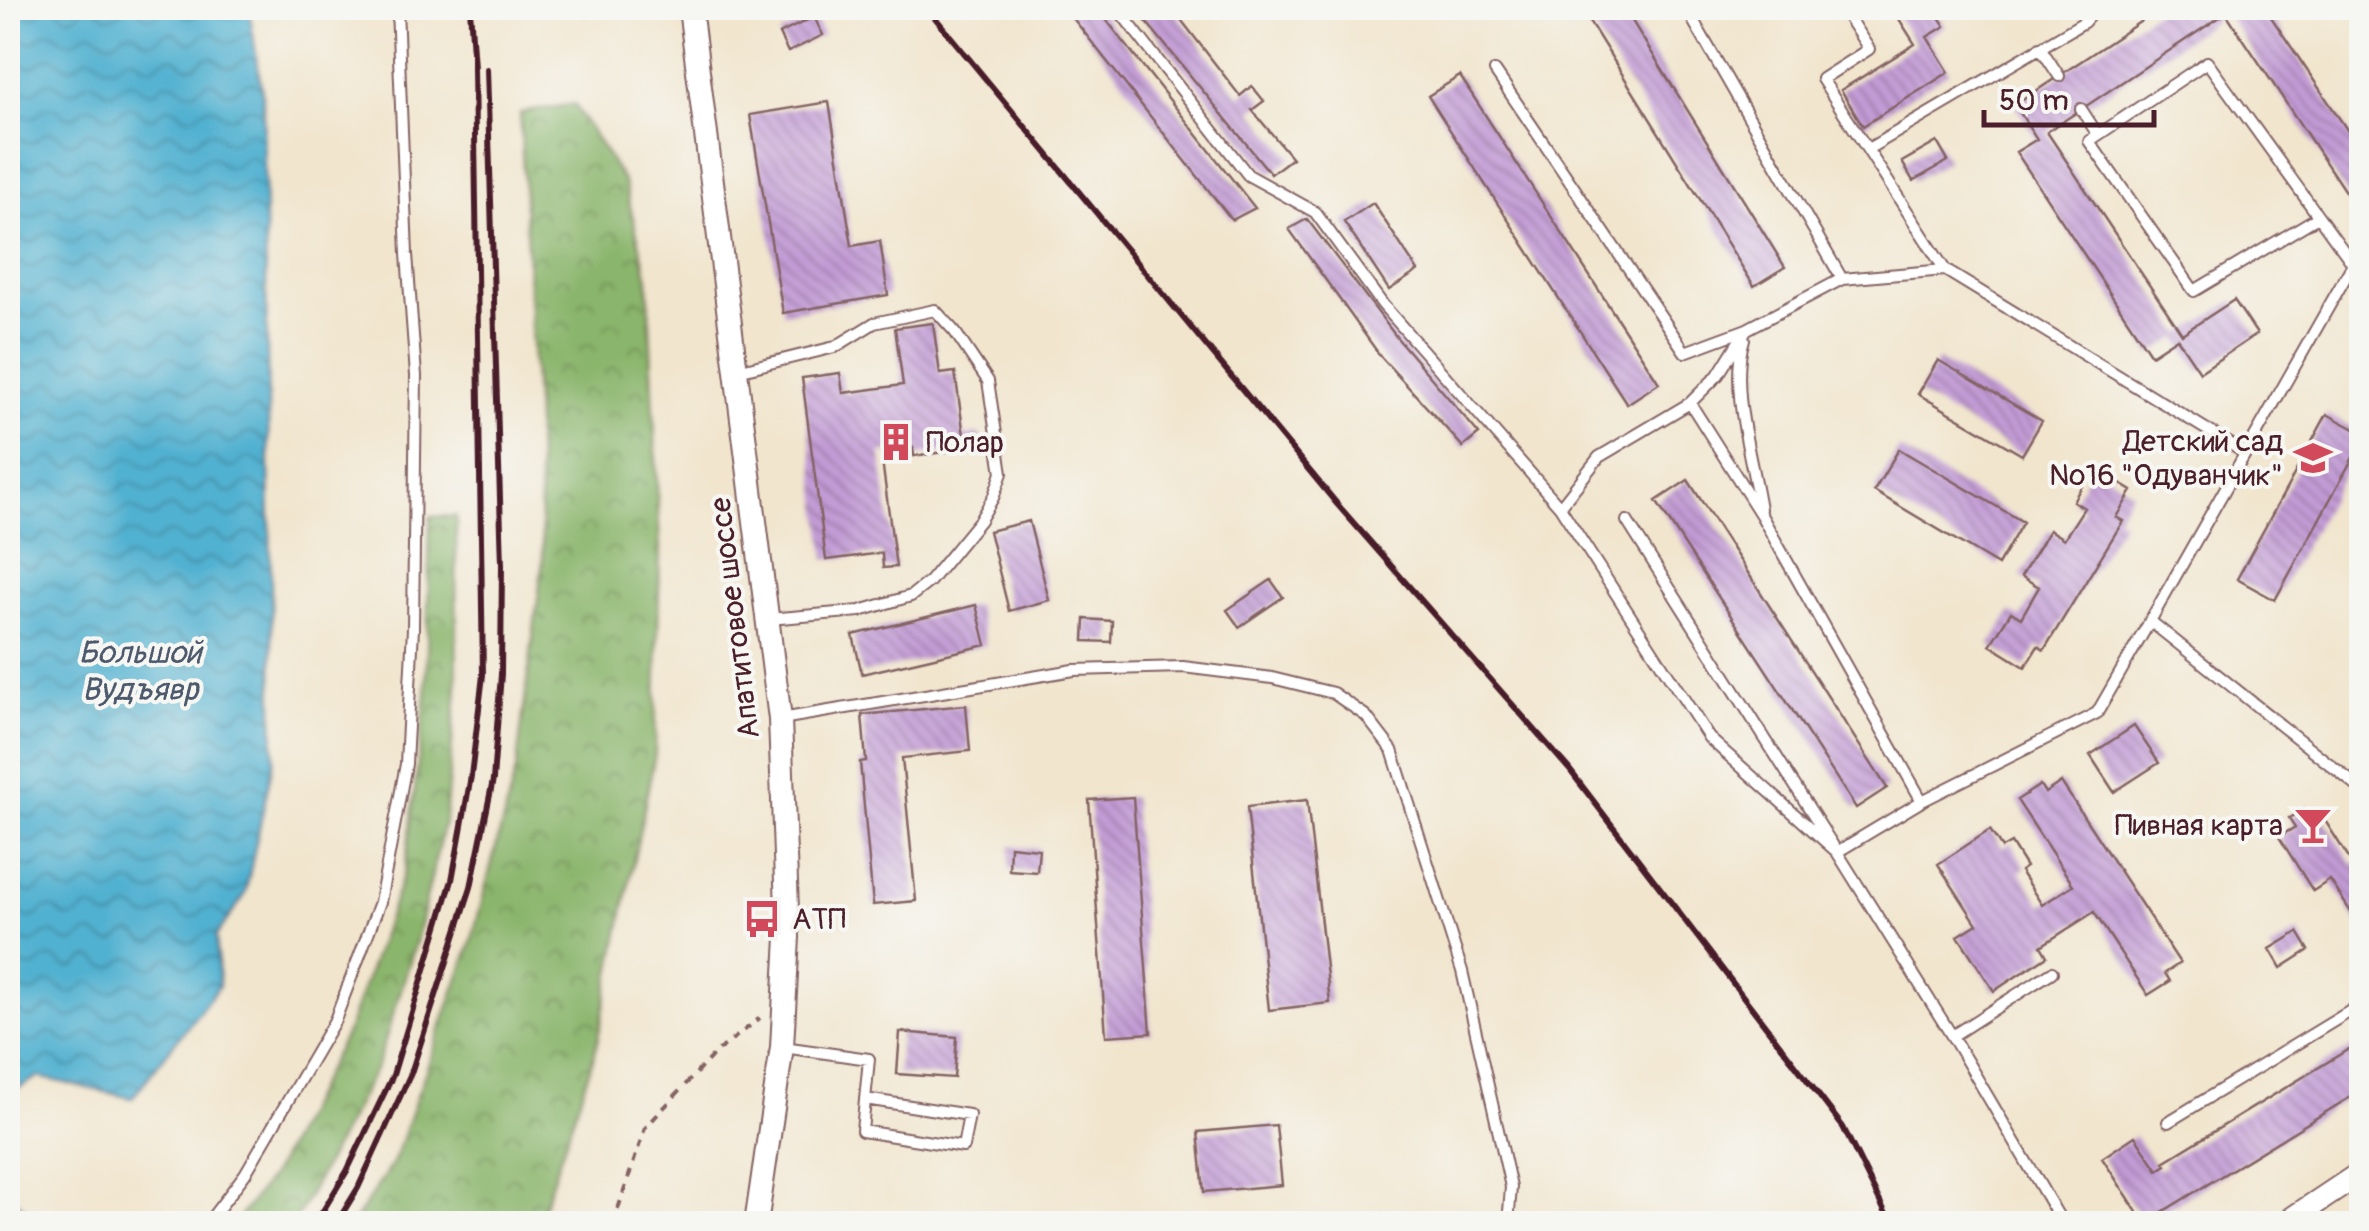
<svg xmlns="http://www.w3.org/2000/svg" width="2369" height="1231" viewBox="0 0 2369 1231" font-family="Pangolin,sans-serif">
	<defs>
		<pattern id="forest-crowns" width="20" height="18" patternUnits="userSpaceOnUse" patternTransform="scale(2.5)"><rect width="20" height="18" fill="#8ab56c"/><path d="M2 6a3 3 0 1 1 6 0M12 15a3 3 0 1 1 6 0" fill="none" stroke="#739359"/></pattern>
		<pattern id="water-waves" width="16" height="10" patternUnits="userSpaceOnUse" patternTransform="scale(2.5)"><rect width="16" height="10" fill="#51b1d0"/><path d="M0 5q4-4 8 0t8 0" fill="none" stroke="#458fa9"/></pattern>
		<pattern id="building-back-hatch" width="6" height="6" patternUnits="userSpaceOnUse" patternTransform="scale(2.5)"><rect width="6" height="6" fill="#c29bd5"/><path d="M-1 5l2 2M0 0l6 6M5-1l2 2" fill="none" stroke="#a07ead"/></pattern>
	</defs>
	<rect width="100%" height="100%" fill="#f6f6f2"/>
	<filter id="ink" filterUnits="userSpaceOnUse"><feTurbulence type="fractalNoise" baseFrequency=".01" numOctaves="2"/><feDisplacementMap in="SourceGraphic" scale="20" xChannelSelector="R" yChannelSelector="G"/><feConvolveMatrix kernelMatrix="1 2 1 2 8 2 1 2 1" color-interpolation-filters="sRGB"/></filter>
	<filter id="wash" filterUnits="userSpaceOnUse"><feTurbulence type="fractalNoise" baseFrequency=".0048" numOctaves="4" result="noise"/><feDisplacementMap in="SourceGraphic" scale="40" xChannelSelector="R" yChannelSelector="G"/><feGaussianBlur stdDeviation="2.25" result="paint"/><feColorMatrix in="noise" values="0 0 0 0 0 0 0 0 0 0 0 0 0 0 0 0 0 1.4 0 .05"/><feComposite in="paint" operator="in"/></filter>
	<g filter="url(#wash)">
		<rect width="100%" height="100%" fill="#f1e5cd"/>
		<path fill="url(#forest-crowns)" stroke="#6a6a4c" stroke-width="2.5" d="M574,104L624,182L648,278L660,550L655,754L595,1053L538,1223H353L394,1161L471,943L516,770L543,559L520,113Z
			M456,516L457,691L445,819L416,942L377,1066L294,1223H235L273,1173L349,1027L405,870L426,695L430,517Z"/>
		<path fill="url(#water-waves)" stroke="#4e687e" stroke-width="2.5" d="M8,8H249L263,98L274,758L245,895L216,936L219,986L132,1098L38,1077L8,1094Z
			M8,1193L40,1223H8Z"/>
		<g id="blocks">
			<path fill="url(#building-back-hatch)" d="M1065,8H1097L1255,208L1232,220Z
				M1135,8H1172L1240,96L1252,86L1264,101L1252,110L1292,158L1271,174Z
				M1581,8H1624L1785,267L1754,286Z
				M1892,8H1933L1945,26L1927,37L1949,72L1863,126L1841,90L1915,44Z
				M2161,8H2265L2362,152V217L2226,13L2047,132L2182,334L2234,300L2257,334L2200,372L2177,338L2151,355L2016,152L2037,139L2015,105Z
				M814,17L823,35L788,52L779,34Z
				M1460,76L1659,383L1627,404L1428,96Z
				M829,102L852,246L880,241L888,295L783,313L750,115Z
				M1937,142L1948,161L1913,181L1902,162Z
				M1373,203L1418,271L1389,290L1344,222Z
				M1307,219L1398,339L1479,434L1463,447L1381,357L1289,229Z
				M933,323L940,374L955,372L964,436L980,434L982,447L914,456L913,448L881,453L896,567L883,568L882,553L826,560L802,378L840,373L843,393L903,385L895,328Z
				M1938,360L2042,421L2022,455L1918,394Z
				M2327,414L2362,433V441L2275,600L2237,579Z
				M1899,449L2023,522L1998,565L1874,491Z
				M2093,467L2132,491L2116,517L2123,521L2044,650L2038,646L2025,667L1990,645L2011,612L2021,618L2039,587L2021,576L2049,530L2064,539L2084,508L2073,501Z
				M1688,480L1887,788L1856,808L1656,501Z
				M1029,521L1049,600L1009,611L989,531Z
				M1271,580L1283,597L1239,627L1227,610Z
				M976,605L986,645L862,674L853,635Z
				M1085,619L1112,621L1111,642L1084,641Z
				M966,705L970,751L902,758L916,901L873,905L860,762L866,761L862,715Z
				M2134,726L2159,763L2114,792L2090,755Z
				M2061,782L2180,963L2165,973L2170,981L2148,995L2094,912L2041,946L2047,956L1994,991L1958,936L1977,924L1938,864L1990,830L2002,848L2011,843L2026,867L2020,871L2042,905L2073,885L2017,800L2040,785L2045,793Z
				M1133,797L1151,1033L1106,1036L1089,800Z
				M1307,800L1330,1003L1269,1010L1247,807Z
				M2304,809L2310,818L2319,811L2353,865L2362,860V929L2330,880L2313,891L2279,837L2295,827L2289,818Z
				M1010,846L1039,849L1037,872L1009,870Z
				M2298,932L2309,950L2281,968L2270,949Z
				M900,1032L957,1037L954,1078L897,1074Z
				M2362,1041V1090L2144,1223L2102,1158L2135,1136L2158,1170L2166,1165L2164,1162Z
				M1276,1125L1282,1185L1204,1192L1198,1132Z"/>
		</g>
	</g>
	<g filter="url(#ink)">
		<use href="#blocks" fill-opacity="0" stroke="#846464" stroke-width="2.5"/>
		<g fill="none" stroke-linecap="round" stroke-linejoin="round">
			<g stroke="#846464" stroke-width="14">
				<path id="service" d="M1117,8L1248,175L1315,212L1383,305L1560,507L1709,738L1837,852L1952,1036L2063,1224
					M1686,8L1842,279
					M1842,8L1869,49L1822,79L1945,270
					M2040,47L2059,76
					M1495,71L1685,352L1747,329L1842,279L1945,270L2245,453
					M2081,109L2098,135
					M1868,149L2084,22L2096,8
					M1744,339C1729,388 1752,458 1760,509
					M737,371L835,347L874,323L935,310L955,332L988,381L1002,473L993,498L980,520L930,581L911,596L860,611L769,619
					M1690,403L1761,515L1922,801
					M1560,507L1599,457L1690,403L1718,375L1746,330
					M1627,521L1837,852L1922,801L2097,713L2150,621L2362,790
					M2150,621L2353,264L2207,62L2089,141L2194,291L2318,217
					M781,719L1074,670L1183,667L1272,678L1333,693L1366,716L1392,750L1462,971L1511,1187L1508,1224
					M1952,1036L2052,972
					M783,1047L869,1059L862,1131L963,1147L969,1115L865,1099
					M2168,1122L2362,1004
					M207,1224L245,1174L335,1020L380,902L406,764L413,628L416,376L407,254L397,8"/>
			</g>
			<g stroke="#846464" stroke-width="26">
				<path id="tertiary" d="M690,8L780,719L788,937L782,1047L756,1224
					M2284,1224L2362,1172"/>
			</g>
			<path stroke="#846464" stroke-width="4" stroke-dasharray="8 8" stroke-linecap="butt" d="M613,1224L645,1128L714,1054L760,1018"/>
			<use href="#service" stroke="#fff" stroke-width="10"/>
			<use href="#tertiary" stroke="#fff" stroke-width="22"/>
			<path stroke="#4a1f2b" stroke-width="6" d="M927,8L1337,504L1569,769L1843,1127L1891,1224
				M315,1224L347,1171L393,1075L452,880L471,776L483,675L474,68L470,8
				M336,1224L358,1188L411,1073L471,887L493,780L501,674L502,565L487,69"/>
		</g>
	</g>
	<defs>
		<g id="building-bare" transform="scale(3)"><path d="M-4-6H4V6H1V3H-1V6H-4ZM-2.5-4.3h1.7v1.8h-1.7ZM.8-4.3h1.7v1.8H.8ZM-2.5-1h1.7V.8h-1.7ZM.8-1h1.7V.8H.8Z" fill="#d1495b" stroke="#f6f6f2" stroke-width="2.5" paint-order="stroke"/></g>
		<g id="school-bare" transform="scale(3)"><path d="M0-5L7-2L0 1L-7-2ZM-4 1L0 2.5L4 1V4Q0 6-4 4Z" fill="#d1495b" stroke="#f6f6f2" stroke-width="2.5" paint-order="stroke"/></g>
		<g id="bar-bare" transform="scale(3)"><path d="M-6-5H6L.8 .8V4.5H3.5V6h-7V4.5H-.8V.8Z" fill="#d1495b" stroke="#f6f6f2" stroke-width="2.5" paint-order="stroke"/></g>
		<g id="bus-bare" transform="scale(3)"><path d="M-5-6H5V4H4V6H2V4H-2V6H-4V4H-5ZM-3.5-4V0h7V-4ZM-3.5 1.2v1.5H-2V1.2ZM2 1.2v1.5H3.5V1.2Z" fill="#d1495b" stroke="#f6f6f2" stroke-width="2.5" paint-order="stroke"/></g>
	</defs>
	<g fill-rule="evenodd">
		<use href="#building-bare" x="896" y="442"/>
		<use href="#school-bare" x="2313" y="458"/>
		<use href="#bar-bare" x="2313" y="825"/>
		<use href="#bus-bare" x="762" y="919"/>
	</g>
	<g text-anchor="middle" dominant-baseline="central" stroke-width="8" stroke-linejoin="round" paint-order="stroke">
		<g font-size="30" fill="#4a1f2b" stroke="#f6f6f2" text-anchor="end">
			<text x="2283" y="441">Детский сад<tspan x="2283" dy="34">№16 "Одуванчик"</tspan></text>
			<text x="926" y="442" text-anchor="start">Полар</text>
			<text x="2283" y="825">Пивная карта</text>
			<text x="792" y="919" text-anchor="start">АТП</text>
		</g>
		<g font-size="30" fill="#4a1f2b" stroke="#f6f6f2">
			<text transform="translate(735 618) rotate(-97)">Апатитовое шоссе</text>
		</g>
		<g font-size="32" font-style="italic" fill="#4d596d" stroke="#f6f6f2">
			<text x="140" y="653">Большой<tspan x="140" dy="37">Вудъявр</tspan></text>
		</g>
	</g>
	<rect width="2369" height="1231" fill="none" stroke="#f6f6f2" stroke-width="40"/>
	<path d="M1984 110v15h170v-15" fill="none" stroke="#4a1f2b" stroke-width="5"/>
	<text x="1999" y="110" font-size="30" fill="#4a1f2b" stroke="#f6f6f2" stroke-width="8" paint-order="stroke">50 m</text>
</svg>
